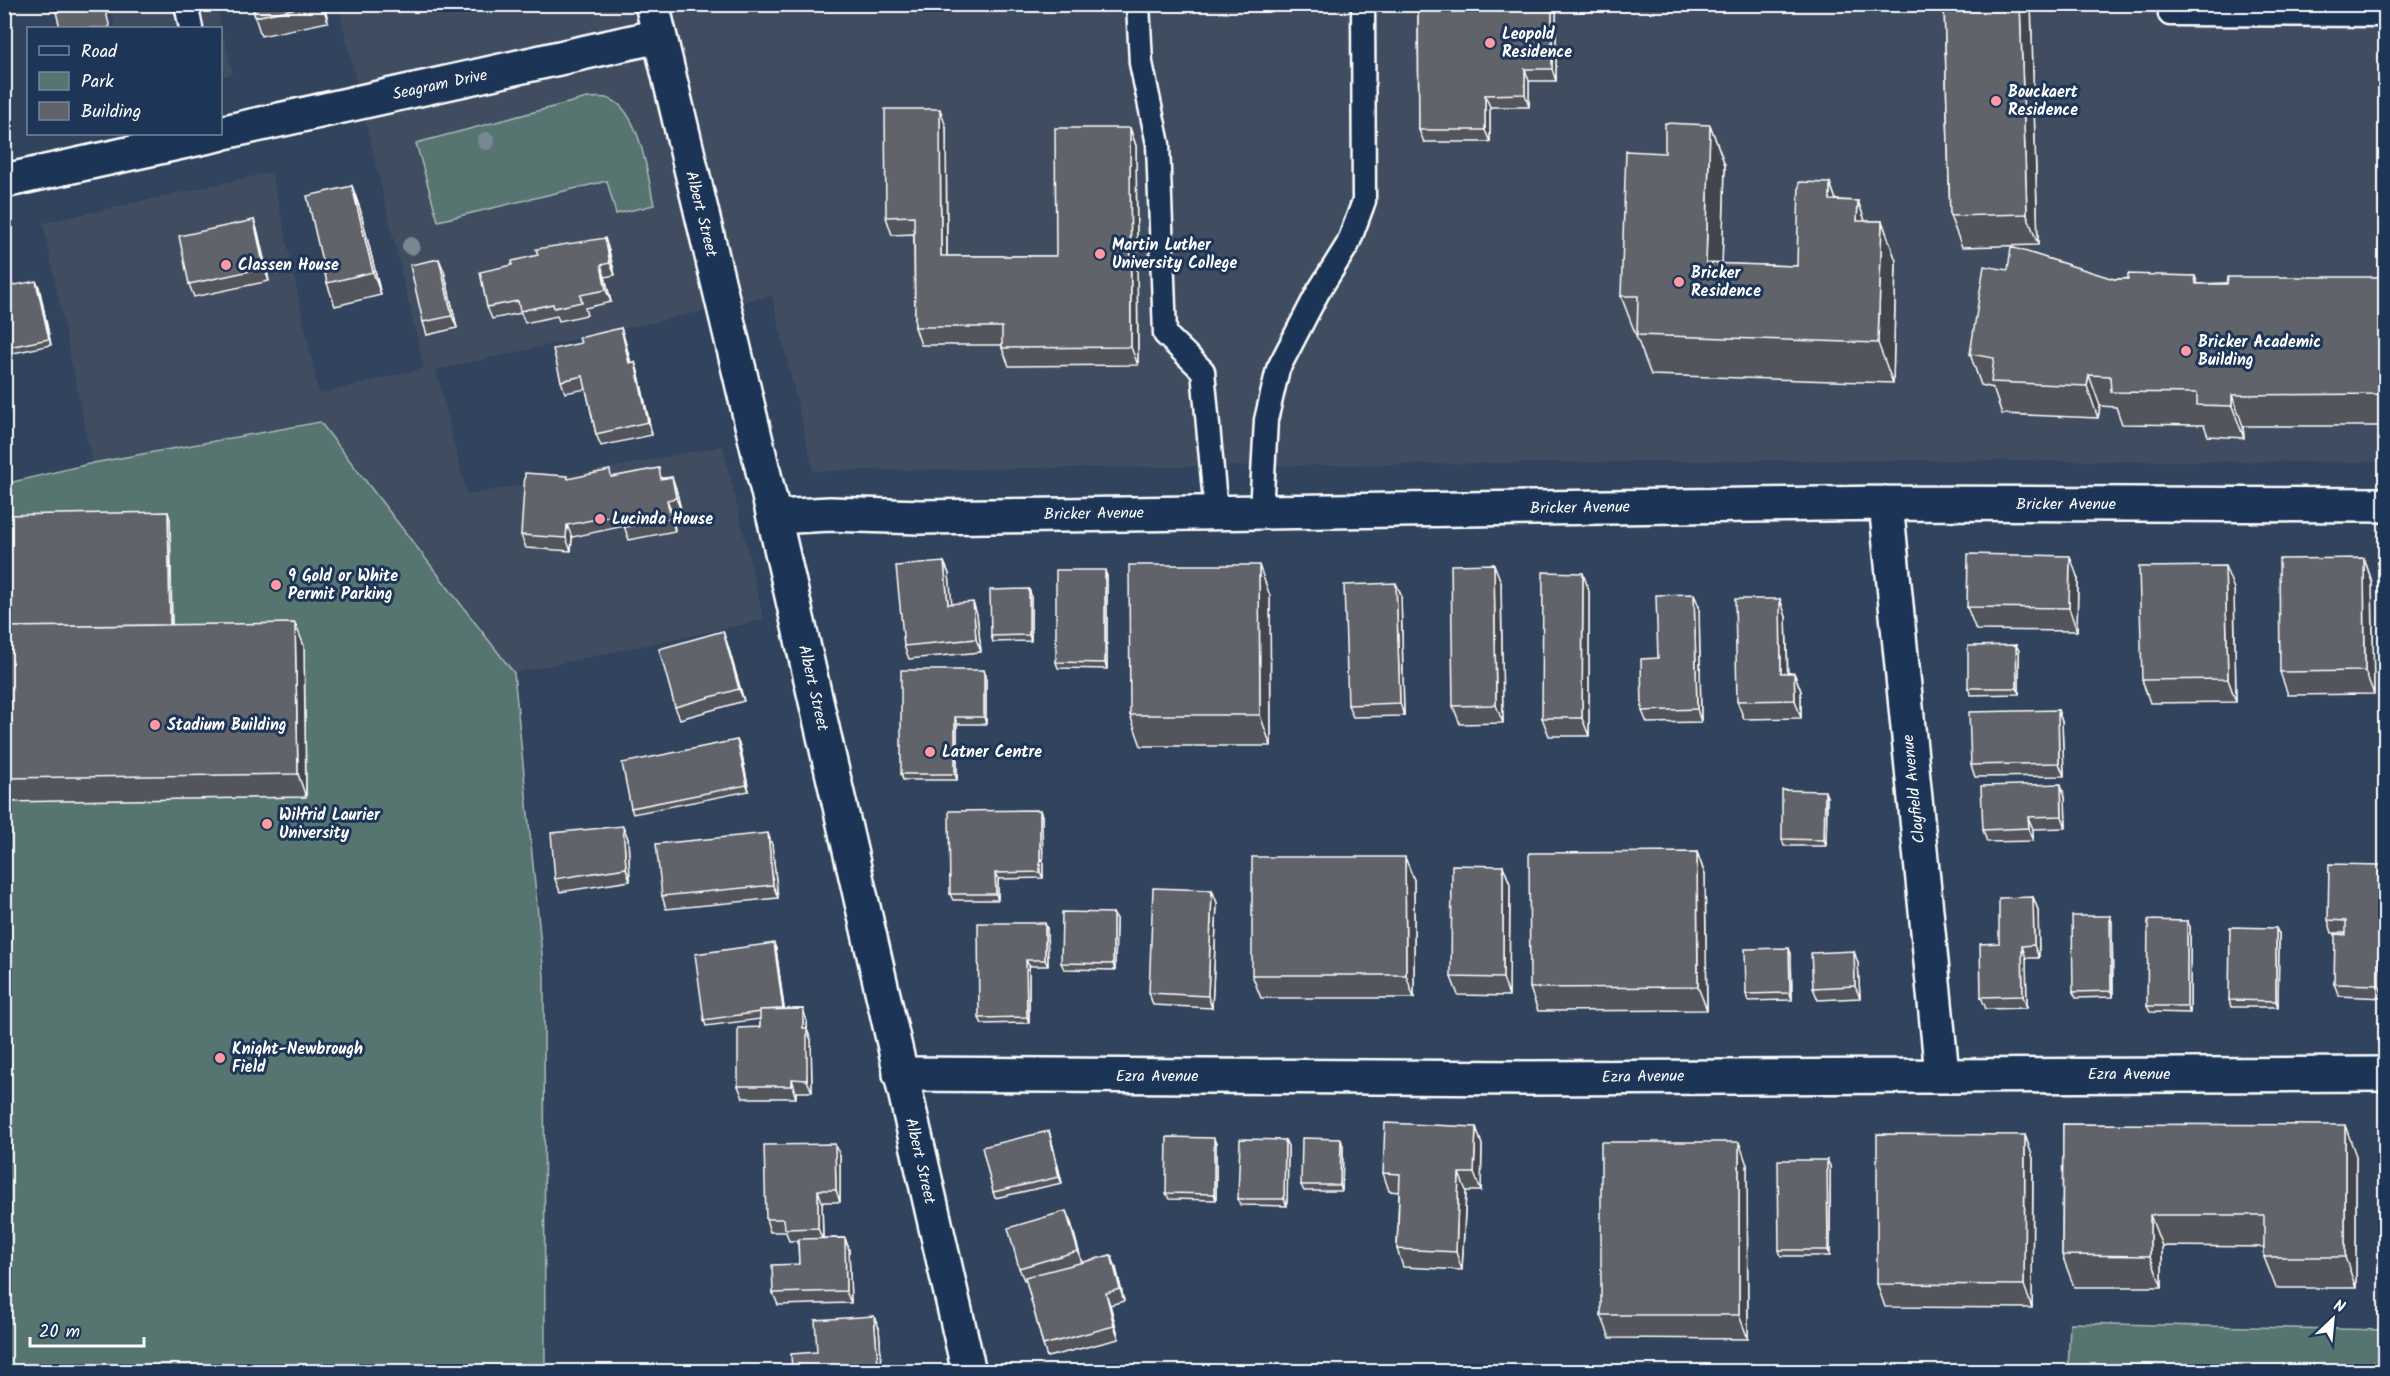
<svg xmlns="http://www.w3.org/2000/svg" width="2390" height="1376" viewBox="0 0 2390 1376" font-family="Kalam,sans-serif">
	<rect width="100%" height="100%" fill="#31435d"/>
	<filter id="ink" filterUnits="userSpaceOnUse"><feTurbulence type="fractalNoise" baseFrequency=".0167" numOctaves="2"/><feDisplacementMap in="SourceGraphic" scale="12" xChannelSelector="R" yChannelSelector="G"/><feConvolveMatrix kernelMatrix="1 2 1 2 8 2 1 2 1" color-interpolation-filters="sRGB"/></filter>
	<g filter="url(#ink)">
		<path fill="#3f4d61" d="M110,5H216L233,74L221,77L220,28H115Z
			M338,5H2385V462L1782,460L813,471L772,296L436,370L467,495L723,446L764,620L514,673L544,975L545,1371H5L4,484L92,463L43,223L272,172L319,394L424,368Z"/>
		<path fill="#577471" stroke="#abbab8" stroke-width="1.5" d="M587,98C593,98 601,97 606,98C640,105 648,178 654,205L616,214L607,181L438,221L416,143Z
			M320,422L514,673L544,975L545,1371H5L4,484L93,463Z
			M2070,1323L2385,1330V1371H2068Z"/>
		<g fill="none" stroke-linecap="round" stroke-linejoin="round">
			<g stroke="#fff" stroke-width="27">
				<path id="service" d="M186,4L191,28
					M1138,4L1141,63L1158,144L1165,334L1203,371L1216,513
					M2170,4V14L2386,15
					M1261,512L1266,420L1278,369L1318,292L1348,244L1364,201L1363,4"/>
			</g>
			<g stroke="#fff" stroke-width="38">
				<path id="minor" d="M220,133L659,36
					M4,181L219,134
					M1886,503L1942,1074
					M774,517L830,514L920,517L1886,503L2386,505
					M900,1074L1527,1078L2386,1074"/>
			</g>
			<g stroke="#fff" stroke-width="38">
				<path id="tertiary" d="M652,4L774,517L969,1372"/>
			</g>
			<use href="#service" stroke="#1d3557" stroke-width="22"/>
			<use href="#minor" stroke="#1d3557" stroke-width="33"/>
			<use href="#tertiary" stroke="#1d3557" stroke-width="33"/>
		</g>
		<g fill="#788893">
			<circle cx="486" cy="141" r="9"/>
			<circle cx="411" cy="246" r="9"/>
		</g>
		<path fill="#53555c" stroke="#fff" stroke-width="1.5" d="M252,4H324L328,22L261,36L255,17Z
			M1418,4H1556V81H1529V107H1490V142H1424L1419,130Z
			M1944,4H2031L2038,245L1962,247L1950,216Z
			M1710,125L1725,165L1722,264L1797,266L1830,183L1836,200L1858,201L1865,221H1882L1896,261L1893,383L1651,375L1621,296L1665,153Z
			M946,127L947,256H1056L1130,128L1136,146L1138,365L1009,366L1002,348V345H921L915,327L914,234L892,235L886,217Z
			M352,186L360,209L381,295L335,306L327,283Z
			M254,220L258,233L269,281L194,297L189,284Z
			M609,251L615,275L605,277L611,302L585,308L587,315L559,321L557,316L525,323L521,313L492,319L487,307Z
			M2008,270L2114,279L2195,276L2198,284L2385,277V426H2243L2244,438L2208,436L2204,425L2122,424L2116,407L2100,406L2098,418L2002,414L1993,388L1981,385L1970,354Z
			M444,271L457,328L427,335L423,322Z
			M4,287H39L51,345L4,355Z
			M621,328L625,341L631,363L635,362L639,375L652,435L601,446L596,434L586,389L565,393L561,381L581,343Z
			M612,477L663,478L672,477L676,489L681,510L672,512L675,531L629,540L624,526L572,537L571,551L526,548L521,535L568,479Z
			M4,515L170,519L172,625L304,646L306,797L4,802Z
			M2364,558L2372,582L2374,694L2288,695L2280,672Z
			M944,562L949,574L951,604L977,614L981,652L909,659L904,646Z
			M1107,577V669L1058,668L1056,662Z
			M2078,579L2077,631L1976,630L1967,607Z
			M1501,582L1503,723L1460,724L1453,706Z
			M1029,589L1031,595V641L993,642L991,636Z
			M2234,589L2236,702L2150,703L2142,680Z
			M1589,591V736H1549L1542,718Z
			M1401,595L1404,716L1353,717L1348,705Z
			M1270,596L1271,746H1141L1130,715Z
			M1780,599L1786,617L1788,673H1794L1801,691V718L1744,719L1737,701Z
			M1699,607L1701,722L1647,723L1642,711L1658,658Z
			M727,643L744,701L680,719L675,707Z
			M2016,645L2019,651V694L1971,695L1968,688Z
			M986,676V724H957V780H903L901,774Z
			M2058,710L2062,722L2064,776L1975,777L1971,765Z
			M737,740L740,746L749,791L633,814L631,808Z
			M1827,797L1826,846H1784L1782,839Z
			M2065,797L2066,828L2033,829V841L1987,842L1983,830Z
			M1042,816L1043,878L998,879V900H953L950,894Z
			M623,826L628,839L630,881L560,892L555,879Z
			M772,845L778,898L666,909L662,896Z
			M1697,852L1705,875L1707,1010L1538,1011L1530,988Z
			M2382,865L2384,998L2339,996L2334,984L2346,933H2332L2328,920Z
			M1503,866L1510,884L1509,996L1458,995L1451,977Z
			M1414,880V998H1261L1252,975Z
			M1212,890L1217,903L1212,1008L1153,1005L1149,993Z
			M2033,897L2038,910L2039,958H2026L2027,1008L1986,1009L1981,997L1999,943Z
			M1113,913L1116,919L1115,970L1064,969L1061,963Z
			M2110,916L2112,922L2113,997L2076,998L2073,992Z
			M2187,921L2190,927V1013L2150,1012L2147,1006Z
			M1047,929L1048,966H1029V1023L982,1024L979,1018Z
			M2279,934L2278,1007H2231L2229,1000Z
			M776,949L784,1009H803L807,1022V1030L811,1040L812,1092H796V1098H743L738,1086L760,1027V1019L706,1026L704,1020Z
			M1791,954L1792,1000L1748,1001L1746,994Z
			M1858,963L1860,998L1818,1000L1813,988Z
			M2063,1124L2356,1156V1288H2276L2264,1257V1247L2162,1246V1287H2074L2062,1255Z
			M1476,1127L1482,1145L1481,1191H1466L1462,1270L1403,1267L1397,1249L1399,1192L1389,1191L1383,1173Z
			M1049,1131L1062,1183L995,1198L993,1192Z
			M2025,1135L2033,1158L2032,1308L1885,1307L1877,1284Z
			M1285,1140L1288,1146L1287,1206L1240,1205L1238,1199Z
			M1216,1144V1200L1169,1199L1166,1193Z
			M1343,1146L1342,1191H1304L1301,1185Z
			M840,1156V1202H822L823,1238H845L849,1250L851,1303L778,1305L773,1293L799,1264L798,1241H789L786,1232H770L766,1219Z
			M1827,1160L1830,1166V1256H1781L1779,1250Z
			M1747,1165L1748,1339L1610,1338L1601,1315Z
			M1071,1223L1082,1263L1111,1255L1116,1268L1124,1301L1110,1305L1119,1339L1047,1357L1043,1345L1026,1280H1024L1019,1268Z
			M874,1316L879,1328L882,1371H792L817,1352Z"/>
		<path fill="#43454b" stroke="#fff" stroke-width="1.5" d="M322,4H324L328,22Z
			M1552,4H1556V81L1552,69Z
			M2020,4H2031L2038,245L2027,214Z
			M1525,69L1529,81V107L1525,94Z
			M1485,95L1490,107V142L1485,130Z
			M940,109L946,127L947,274L941,256Z
			M1710,125L1725,165L1721,303L1706,263Z
			M1130,128L1136,146L1138,365L1131,347Z
			M1830,183L1844,223L1830,200Z
			M352,186L360,209L381,295L373,272Z
			M1858,201L1872,241L1857,221Z
			M254,220L258,233L269,281L264,268Z
			M1882,221L1896,261L1893,383L1878,343Z
			M605,238L609,251L615,275L610,263Z
			M439,259L444,271L457,328L452,316Z
			M601,265L605,277L611,302L606,290Z
			M36,281L39,287L51,345L49,339Z
			M621,328L625,341L634,376L629,363Z
			M635,362L639,375L652,435L648,422Z
			M2089,375L2100,406L2098,418L2087,386Z
			M2232,395L2243,426L2244,438L2232,406Z
			M672,477L676,489L681,510L676,498Z
			M667,500L672,512L675,531L671,518Z
			M168,512L170,519L172,648L170,642Z
			M567,525L572,537L571,551L566,538Z
			M2070,556L2078,579L2077,631L2069,608Z
			M2364,558L2372,582L2374,694L2365,671Z
			M944,562L949,574L953,616L948,604Z
			M1494,564L1501,582L1503,723L1496,705Z
			M1259,565L1270,596L1271,746L1260,715Z
			M2225,566L2234,589L2236,702L2228,679Z
			M1105,570L1107,577V669L1105,663Z
			M1583,573L1589,591V736L1582,718Z
			M1396,583L1401,595L1404,716L1400,703Z
			M1029,589L1031,595V641L1029,635Z
			M1694,594L1699,607L1701,722L1697,709Z
			M1780,599L1786,617L1788,691L1781,673Z
			M973,602L977,614L981,652L976,639Z
			M295,623L304,646L306,797L298,774Z
			M723,631L727,643L744,701L739,689Z
			M2016,645L2019,651V694L2017,688Z
			M984,670L986,676V724L984,717Z
			M1794,673L1801,691V718L1795,700Z
			M2058,710L2062,722L2064,776L2059,763Z
			M955,717L957,724V780L955,774Z
			M737,740L740,746L749,791L747,785Z
			M2061,784L2065,797L2066,828L2062,816Z
			M1825,791L1827,797L1826,846L1824,840Z
			M1040,810L1042,816L1043,878L1040,872Z
			M2028,817L2033,829V841L2029,828Z
			M623,826L628,839L630,881L626,868Z
			M768,833L772,845L778,898L773,885Z
			M1697,852L1705,875L1707,1010L1698,987Z
			M1405,857L1414,880V998L1406,975Z
			M2382,865L2385,874L2384,998L2379,985Z
			M1503,866L1510,884L1509,996L1503,978Z
			M995,873L998,879V900L996,894Z
			M1212,890L1217,903L1212,1008L1208,996Z
			M2033,897L2038,910L2039,958L2034,945Z
			M1113,913L1116,919L1115,970L1113,964Z
			M2110,916L2112,922L2113,997L2111,991Z
			M2187,921L2190,927V1013L2187,1006Z
			M1045,923L1047,929L1048,966L1045,960Z
			M2276,928L2279,934L2278,1007L2276,1001Z
			M774,943L776,949L785,1015L783,1009Z
			M2022,946L2026,958L2027,1008L2023,996Z
			M1789,948L1791,954L1792,1000L1790,993Z
			M1854,951L1858,963L1860,998L1855,986Z
			M1026,960L1029,966V1023L1027,1017Z
			M803,1009L807,1022V1030L811,1040L812,1092L807,1080L803,1028Z
			M792,1079L796,1092V1098L792,1086Z
			M2345,1125L2356,1156V1288L2345,1257Z
			M1476,1127L1482,1145L1481,1191L1474,1173Z
			M1049,1131L1051,1138L1062,1183L1059,1177Z
			M2025,1135L2033,1158L2032,1308L2024,1285Z
			M1214,1138L1216,1144V1200L1214,1194Z
			M1341,1139L1343,1146L1342,1191L1340,1185Z
			M1285,1140L1288,1146L1287,1206L1284,1199Z
			M1739,1142L1747,1165L1748,1339L1739,1315Z
			M835,1144L840,1156V1202L836,1190Z
			M1827,1160L1830,1166V1256L1828,1250Z
			M1459,1173L1466,1191L1462,1270L1456,1252Z
			M818,1190L822,1202L823,1241L818,1228Z
			M1066,1211L1071,1223L1082,1263L1078,1251Z
			M2150,1215L2162,1246V1287L2150,1256Z
			M845,1238L849,1250L851,1303L846,1291Z
			M1111,1255L1116,1268L1124,1301L1120,1289Z
			M1106,1293L1110,1305L1119,1339L1114,1326Z
			M874,1316L879,1328L882,1371H881L878,1363Z"/>
		<path fill="#60636b" stroke="#fff" stroke-width="1.5" d="M54,4H104L110,28H60Z
			M252,4H317L255,17Z
			M1418,4H1552V69H1525V94L1485,95V130H1419Z
			M1944,4H2020L2027,214L1950,216Z
			M885,109H940L941,256H1056L1055,128H1130L1131,347L1002,348V327H915L914,216L886,217Z
			M1665,123L1710,125L1706,263L1797,266L1799,182L1830,183V200L1858,201L1857,221H1882L1878,343L1637,335L1638,296H1621L1626,151L1665,153Z
			M352,186L373,272L327,283L307,196Z
			M254,220L264,268L189,284L179,236Z
			M605,238L610,263L601,265L606,290L580,295L582,302L554,308L553,304L520,311L518,301L487,307L480,272L512,265V261L538,255L536,249Z
			M2011,247L2114,279H2128V274L2195,276L2196,284H2227L2228,277H2385V394L2232,395V406L2197,405V393L2111,392L2110,376L2089,375L2087,386L1991,382L1994,358L1970,354L1984,266L2008,270Z
			M439,259L452,316L423,322L410,265Z
			M36,281L49,339L4,348V287Z
			M621,328L629,363L635,362L648,422L596,434L583,376L561,381L553,349L581,343L579,338Z
			M659,468L661,479L672,477L676,498L667,500L671,518L625,527L622,514L567,525L566,538L521,535L525,473L567,476L568,479L610,470L611,477Z
			M168,512L170,625L4,627V515Z
			M1968,554L2070,556L2069,608L1967,607Z
			M2364,558L2365,671L2280,672L2279,559Z
			M944,562L948,604L973,602L976,639L904,646L896,566Z
			M1494,564L1496,705L1453,706L1451,565Z
			M1129,565H1259L1260,715H1130Z
			M2225,566L2228,679L2142,680L2139,567Z
			M1056,570H1105V663L1056,662Z
			M1543,572L1583,573L1582,718H1542Z
			M1396,583L1400,703L1348,705L1344,585Z
			M1029,589V635L991,636L990,590Z
			M1694,594L1697,709L1642,711L1641,659L1658,658L1656,595Z
			M1735,599H1780L1781,673H1794L1795,700L1737,701Z
			M295,623L298,774L4,778V627Z
			M723,631L739,689L675,707L659,649Z
			M2016,645L2017,688H1968V646Z
			M901,670H984V717H955V774H901Z
			M2058,710L2059,763L1971,765L1969,712Z
			M737,740L747,785L631,808L622,763Z
			M2061,784L2062,816L2028,817L2029,828L1983,830L1981,786Z
			M1782,790L1825,791L1824,840L1782,839Z
			M1040,810V872L995,873L996,894H950L949,811Z
			M623,826L626,868L555,879L551,833Z
			M768,833L773,885L662,896L656,844Z
			M1697,852L1698,987L1530,988L1529,853Z
			M1252,857H1405L1406,975H1252Z
			M2329,864L2382,865L2379,985L2334,984L2335,934L2346,935V921L2328,920Z
			M1452,865L1503,866V978L1451,977Z
			M1153,888L1212,890L1208,996L1149,993Z
			M2033,897L2034,945L2022,946L2023,996L1981,997L1980,944L1999,943V898Z
			M1062,912L1113,913V964L1061,963Z
			M2072,916H2110L2111,991L2073,992Z
			M2148,920L2187,921V1006H2147Z
			M978,923H1045V960H1026L1027,1017L979,1018Z
			M2230,927L2276,928V1001L2229,1000Z
			M774,943L783,1009L760,1010V1012L704,1020L695,954Z
			M1789,948L1790,993L1746,994L1745,949Z
			M1854,951L1855,986L1813,988L1811,953Z
			M803,1009V1028H807V1080L792,1079V1086H738V1028L760,1027V1010Z
			M1385,1123L1476,1127L1474,1173H1459L1456,1252L1397,1249L1400,1174L1383,1173Z
			M2063,1124L2345,1125V1257H2264V1215H2150V1256L2062,1255Z
			M1049,1131L1059,1177L993,1192L982,1147Z
			M1877,1134L2025,1135L2024,1285L1877,1284Z
			M1167,1137L1214,1138V1194L1166,1193Z
			M1302,1138L1341,1139L1340,1185H1301Z
			M1240,1139L1285,1140L1284,1199H1238Z
			M1601,1142H1739V1315H1601Z
			M835,1144L836,1190H818V1228L785,1229L784,1219H766L764,1145Z
			M1778,1160H1827L1828,1250H1779Z
			M1066,1211L1078,1251L1019,1268L1008,1228Z
			M845,1238L846,1291L773,1293L772,1265L799,1264L798,1239Z
			M1111,1255L1120,1289L1106,1293L1114,1326L1043,1345L1025,1277Z
			M874,1316L878,1363L836,1366V1371H792L791,1354L817,1352L815,1320Z"/>
	</g>
	<g fill="#ff9aa2" stroke="#1d3557" stroke-width="2">
		<circle cx="1490" cy="43" r="6"/>
		<circle cx="1996" cy="101" r="6"/>
		<circle cx="1100" cy="254" r="6"/>
		<circle cx="226" cy="265" r="6"/>
		<circle cx="1679" cy="282" r="6"/>
		<circle cx="2186" cy="351" r="6"/>
		<circle cx="600" cy="519" r="6"/>
		<circle cx="276" cy="585" r="6"/>
		<circle cx="155" cy="725" r="6"/>
		<circle cx="930" cy="752" r="6"/>
		<circle cx="267" cy="824" r="6"/>
		<circle cx="220" cy="1058" r="6"/>
	</g>
	<g text-anchor="middle" dominant-baseline="central" stroke-width="6" stroke-linejoin="round" paint-order="stroke">
		<g font-size="16" font-weight="bold" fill="#fff" stroke="#1d3557" text-anchor="start">
			<text x="1502" y="34">Leopold<tspan x="1502" dy="18">Residence</tspan></text>
			<text x="2008" y="92">Bouckaert<tspan x="2008" dy="18">Residence</tspan></text>
			<text x="1112" y="245">Martin Luther<tspan x="1112" dy="18">University College</tspan></text>
			<text x="238" y="265">Classen House</text>
			<text x="1691" y="273">Bricker<tspan x="1691" dy="18">Residence</tspan></text>
			<text x="2198" y="342">Bricker Academic<tspan x="2198" dy="18">Building</tspan></text>
			<text x="612" y="519">Lucinda House</text>
			<text x="288" y="576">9 Gold or White<tspan x="288" dy="18">Permit Parking</tspan></text>
			<text x="167" y="725">Stadium Building</text>
			<text x="942" y="752">Latner Centre</text>
			<text x="279" y="815">Wilfrid Laurier<tspan x="279" dy="18">University</tspan></text>
			<text x="232" y="1049">Knight-Newbrough<tspan x="232" dy="18">Field</tspan></text>
		</g>
		<g font-size="16" fill="#fff" stroke="#1d3557">
			<text transform="translate(440 85) rotate(-12)">Seagram Drive</text>
			<text transform="translate(701 214) rotate(76)">Albert Street</text>
			<text x="2066" y="504">Bricker Avenue</text>
			<text transform="translate(1580 508) rotate(-1)">Bricker Avenue</text>
			<text transform="translate(1094 514) rotate(-1)">Bricker Avenue</text>
			<text transform="translate(813 688) rotate(77)">Albert Street</text>
			<text transform="translate(1914 789) rotate(-96)">Clayfield Avenue</text>
			<text x="2129" y="1074">Ezra Avenue</text>
			<text x="1157" y="1076">Ezra Avenue</text>
			<text transform="translate(1643 1077) rotate(-1)">Ezra Avenue</text>
			<text transform="translate(920 1161) rotate(77)">Albert Street</text>
		</g>
	</g>
	<rect width="2390" height="1376" fill="none" stroke="#1d3557" stroke-width="24"/>
	<rect x="12" y="12" width="2366" height="1352" fill="none" stroke="#fff" stroke-width="2" filter="url(#ink)"/>
	<rect x="27" y="27" width="195" height="108" fill="#1d3557" stroke="#77869a" stroke-width="1.5"/>
	<rect x="39" y="46" width="30" height="9" fill="#1d3557" stroke="#77869a" stroke-width="1.5"/>
	<text x="81" y="57" font-size="18" fill="#ffffff">Road</text>
	<rect x="39" y="72" width="30" height="18" fill="#577471" stroke="#77869a" stroke-width="1.5"/>
	<text x="81" y="87" font-size="18" fill="#ffffff">Park</text>
	<rect x="39" y="102" width="30" height="18" fill="#60636b" stroke="#77869a" stroke-width="1.5"/>
	<text x="81" y="117" font-size="18" fill="#ffffff">Building</text>
	<g transform="translate(2333 1319) rotate(26)" stroke="#1d3557" stroke-width="4.5" paint-order="stroke">
	<path d="M0-4.5L10 22L0 15L-10 22Z" fill="#ffffff"/>
	<text y="-9" font-size="16" font-weight="bold" text-anchor="middle" fill="#ffffff">N</text>
	</g>
	<path d="M30 1337v9h114v-9" fill="none" stroke="#ffffff" stroke-width="3"/>
	<text x="39" y="1337" font-size="18" fill="#ffffff" stroke="#1d3557" stroke-width="4.5" paint-order="stroke">20 m</text>
</svg>
